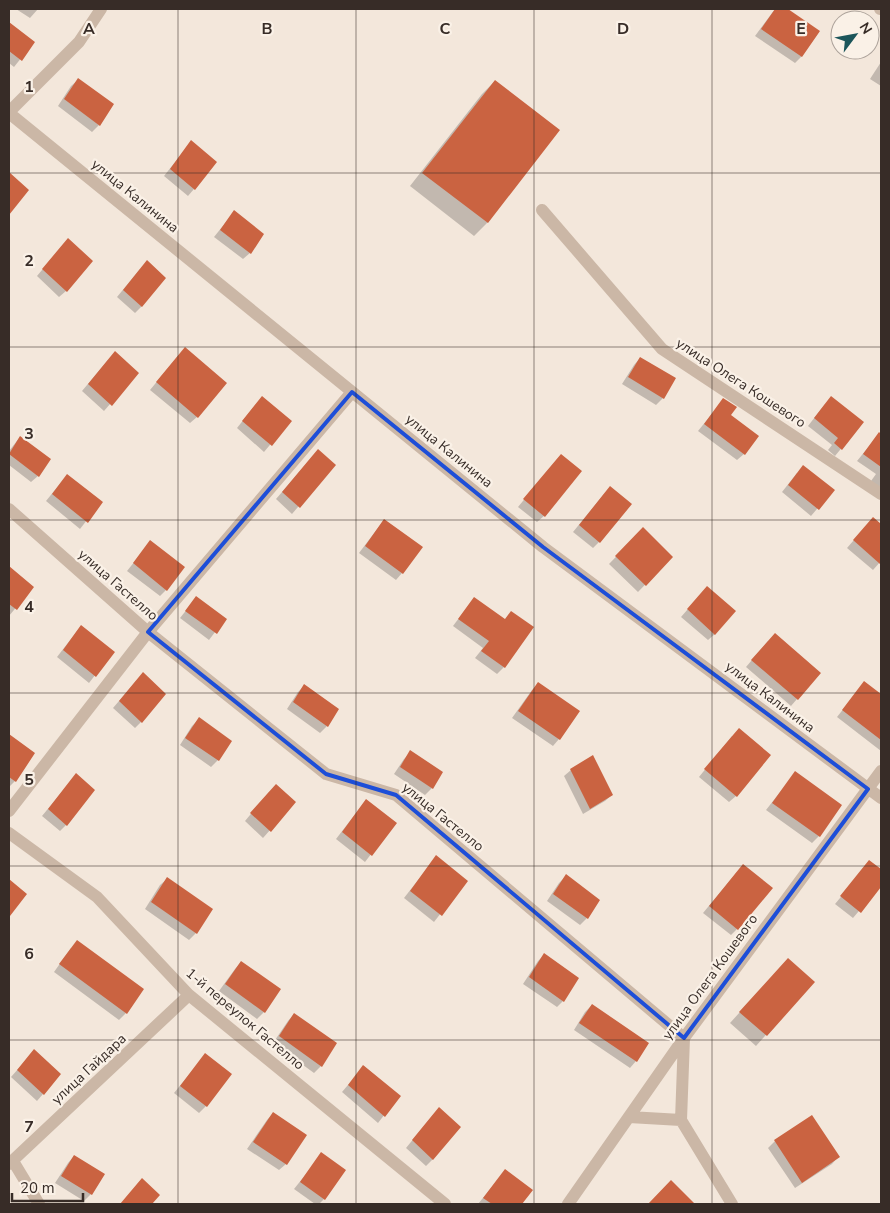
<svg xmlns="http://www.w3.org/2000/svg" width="890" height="1213" viewBox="0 0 890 1213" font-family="'Nunito Sans',sans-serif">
	<rect width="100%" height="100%" fill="#f3e7db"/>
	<path fill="#0003" d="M16,9H38L30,18Z
		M775,9H786L819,32L801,57L795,63L755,36Z
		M9,24L34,42L14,67L9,63Z
		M881,62V86L870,79Z
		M78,80L99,125L92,132L58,106L71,86Z
		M495,81L558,131L487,223L474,236L410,186L482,94Z
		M191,142L194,189L188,196L164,176Z
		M234,212L250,253L243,259L214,237Z
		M62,246L66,291L59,297L37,276Z
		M140,269L142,306L135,313L117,297Z
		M178,356L197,417L190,423L150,390Z
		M640,358L663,398L656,405L622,384L634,365Z
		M108,360L137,373L104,411L82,391Z
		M724,399L744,454L737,460L698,431Z
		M256,404L290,421L264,452L237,428Z
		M825,404L863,422L835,456L828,450L832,445L808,426Z
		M879,434L881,436V488L871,481L876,474L857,461Z
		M20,437L38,476L31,482L9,465V451Z
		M312,457L334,465L292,514L276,499Z
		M555,462L544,516L537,522L518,507Z
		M797,473L833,490L811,516L782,492Z
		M67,475L101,502L80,529L46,501Z
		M604,494L599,542L593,548L573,532Z
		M873,518L881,525V561L873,570L847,548Z
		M384,520L402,573L396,580L359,553Z
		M643,529L672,557L638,592L609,564Z
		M151,541L166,590L160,596L127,571Z
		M9,568L33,587L9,616Z
		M701,594L715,634L708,640L681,617Z
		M196,598L225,619L209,640L180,618Z
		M474,598L504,667L497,674L475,658L483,648L453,626Z
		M81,626L113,652L89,683L57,657Z
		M768,641L797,699L791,706L746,667Z
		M136,681L141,722L135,728L113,708Z
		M864,683L881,696V751L837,717Z
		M538,684L559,739L553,746L512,718L532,690Z
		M304,686L327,726L320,733L287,709L298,692Z
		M199,719L230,741L218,760L211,767L180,745L192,726Z
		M9,735L34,753L15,781L9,787Z
		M732,736L736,796L729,802L699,777Z
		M411,752L432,788L425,795L394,774L404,759Z
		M571,770L612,795L605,801L583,814L564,776Z
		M795,773L841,806L819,836L812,843L766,810Z
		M70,782L66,825L60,831L42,816Z
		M269,792L294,803L263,838L245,821Z
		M366,800L395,823L365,862L336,839Z
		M436,857L466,881L434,922L404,898Z
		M870,862L881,871V885L853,918L835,904Z
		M737,872V929L731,935L703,913Z
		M566,876L599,900L587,918L580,925L547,901L559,883Z
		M167,879L211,909L196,933L189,940L145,909L160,885Z
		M71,948L126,1013L119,1020L54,972Z
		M544,955L563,1001L557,1007L523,984L538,961Z
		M788,959L813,982L756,1046L730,1023Z
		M241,962L279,989L264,1012L257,1019L219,991L235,969Z
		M592,1005L636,1061L630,1068L574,1030L585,1012Z
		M294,1014L321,1066L314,1073L273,1043L288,1021Z
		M34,1051L43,1094L37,1101L11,1077Z
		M205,1055L206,1106L199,1113L174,1093Z
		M364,1066L399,1096L378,1123L342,1092Z
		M273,1113L286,1164L279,1170L247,1149L267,1120Z
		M433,1115V1159L426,1166L406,1148Z
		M812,1117L838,1157L832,1164L795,1188L768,1148L775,1141Z
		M322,1154L344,1171L324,1199L319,1204H315L294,1189Z
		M74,1156L103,1175L91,1194L84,1201L55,1183L68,1163Z
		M505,1171L531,1191L521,1204H478Z"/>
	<path fill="#ca6341" d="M775,9H788L820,31L802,57L761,29Z
		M9,22L35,42L22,61L9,51Z
		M78,78L114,104L100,126L64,99Z
		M495,80L560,130L488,223L422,173Z
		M191,140L217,162L195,190L170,169Z
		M9,172L29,190L9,215Z
		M234,210L264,234L251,254L220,230Z
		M68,238L93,261L67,292L42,269Z
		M147,260L166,278L142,307L123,290Z
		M185,347L227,383L198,418L156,382Z
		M115,351L139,373L112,406L88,384Z
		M640,357L676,378L664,399L628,377Z
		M262,396L292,421L272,446L242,421Z
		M831,396L864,422L842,450L834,443L838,438L814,418Z
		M723,398L737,407L731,415L759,436L745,455L704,424Z
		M879,432L881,434V467L863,454Z
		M20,436L51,459L39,477L9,454Z
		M318,449L336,465L300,508L282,492Z
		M561,454L582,471L545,517L523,499Z
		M803,465L835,490L819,510L788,485Z
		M67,474L103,502L88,523L52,494Z
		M610,486L632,504L600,543L579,525Z
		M873,517L881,524L880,564L853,540Z
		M384,519L423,547L403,574L365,546Z
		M643,527L673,557L646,586L615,556Z
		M150,540L185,567L167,591L133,563Z
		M9,566L34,587L17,610L9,604Z
		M707,586L736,611L715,635L687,609Z
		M196,596L227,619L217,634L185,611Z
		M474,597L505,619L511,611L534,627L505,668L481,651L489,641L458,619Z
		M81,625L115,652L96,677L63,650Z
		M775,633L821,673L798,700L751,660Z
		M143,672L166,694L142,723L119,701Z
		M864,681L881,694V740L842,710Z
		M538,682L580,711L560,740L518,711Z
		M304,684L339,709L328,727L293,702Z
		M199,717L232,741L219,761L185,738Z
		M739,728L771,755L737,797L704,769Z
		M9,734L35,753L16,782L9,777Z
		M410,750L443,772L433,789L400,767Z
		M593,755L613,795L590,809L570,769Z
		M795,771L842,805L820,837L772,803Z
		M76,773L95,790L67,826L48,809Z
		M276,784L296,802L271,832L250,813Z
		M366,799L397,823L372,856L342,832Z
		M436,855L468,881L442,916L410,891Z
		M869,860L881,869V887L861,913L840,896Z
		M743,864L773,888L738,930L709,906Z
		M566,874L600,900L588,919L553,894Z
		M167,877L213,909L197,934L151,902Z
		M9,879L27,894L10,916L9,915Z
		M77,940L144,989L127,1014L59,964Z
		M544,953L579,978L564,1002L529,977Z
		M788,958L815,982L767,1036L739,1012Z
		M241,961L281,989L265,1013L225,984Z
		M592,1004L649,1043L637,1062L579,1023Z
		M294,1013L337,1043L322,1067L279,1036Z
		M34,1049L61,1074L44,1095L17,1070Z
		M205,1053L232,1074L207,1107L180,1086Z
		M363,1065L401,1096L385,1117L348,1085Z
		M439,1107L461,1127L433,1160L412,1140Z
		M273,1112L307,1135L287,1165L253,1142Z
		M812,1115L840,1157L802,1183L774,1140Z
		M321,1152L346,1170L325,1200L300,1182Z
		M74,1155L105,1174L92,1195L61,1176Z
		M505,1169L533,1190L522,1204H492L483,1198Z
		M142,1178L160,1195L152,1204H120Z
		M671,1180L695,1204H648Z"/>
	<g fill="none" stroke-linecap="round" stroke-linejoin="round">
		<path stroke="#cbb7a6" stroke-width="12" d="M880,9H881
			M9,112L79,42L101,9
			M9,113L543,547L881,798
			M542,210L662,349L881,494
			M9,509L148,632L326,774L396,795L684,1038L681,1120L732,1204
			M9,811L148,632L352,392
			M9,833L97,897L189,995L445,1204
			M629,1117L681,1120
			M13,1161L39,1204
			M9,1164L189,995
			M568,1204L684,1038L881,771"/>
	</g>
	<path fill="none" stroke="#1d4ed8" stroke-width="4" stroke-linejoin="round" d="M352,392L543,547L868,789L684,1038L396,795L326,774L148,632Z"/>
	<path fill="none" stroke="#372c27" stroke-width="1" stroke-opacity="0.55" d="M178,9V1204M356,9V1204M534,9V1204M712,9V1204M9,173H881M9,347H881M9,520H881M9,693H881M9,866H881M9,1040H881"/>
	<g text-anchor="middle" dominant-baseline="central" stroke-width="4.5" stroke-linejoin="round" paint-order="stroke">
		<g font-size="14" fill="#372c27" stroke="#faf1e7">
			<text transform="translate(135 196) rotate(39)">улица Калинина</text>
			<text transform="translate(741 383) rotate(33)">улица Олега Кошевого</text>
			<text transform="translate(449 451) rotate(39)">улица Калинина</text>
			<text transform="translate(118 585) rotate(41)">улица Гастелло</text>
			<text transform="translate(770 697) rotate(37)">улица Калинина</text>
			<text transform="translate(443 817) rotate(39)">улица Гастелло</text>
			<text transform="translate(710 977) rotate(-54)">улица Олега Кошевого</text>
			<text transform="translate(245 1019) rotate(40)">1-й переулок Гастелло</text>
			<text transform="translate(89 1069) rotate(-43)">улица Гайдара</text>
		</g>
	</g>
	<g font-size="16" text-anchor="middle" font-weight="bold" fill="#372c27" stroke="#faf1e7" stroke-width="4.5" stroke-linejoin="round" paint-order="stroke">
		<text x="89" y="34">A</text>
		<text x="267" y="34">B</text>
		<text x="445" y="34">C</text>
		<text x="623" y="34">D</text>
		<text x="801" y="34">E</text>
		<text x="29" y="92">1</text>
		<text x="29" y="266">2</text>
		<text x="29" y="439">3</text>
		<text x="29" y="612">4</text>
		<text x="29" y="785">5</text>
		<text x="29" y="959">6</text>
		<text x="29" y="1132">7</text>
	</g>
	<rect width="890" height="1213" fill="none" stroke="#372c27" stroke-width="20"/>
	<g transform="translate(855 35) rotate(58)"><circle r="24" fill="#faf1e7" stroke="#aca29a"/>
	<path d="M0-4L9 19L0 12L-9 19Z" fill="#1b555a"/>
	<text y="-8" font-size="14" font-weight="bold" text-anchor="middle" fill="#372c27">N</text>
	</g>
	<path d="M12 1193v8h71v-8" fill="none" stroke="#372c27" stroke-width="2.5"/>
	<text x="20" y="1193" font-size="15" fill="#372c27" stroke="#faf1e7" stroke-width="4" paint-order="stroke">20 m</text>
</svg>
